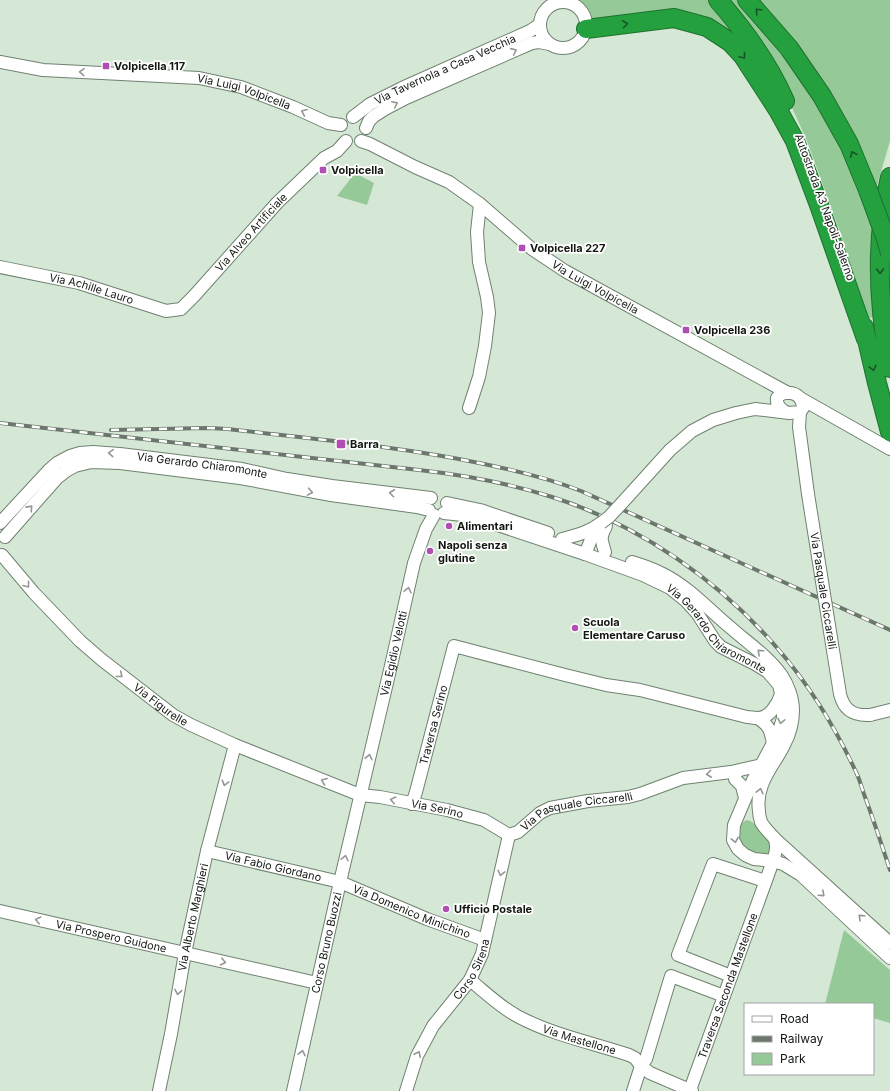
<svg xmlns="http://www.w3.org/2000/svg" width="890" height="1091" viewBox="0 0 890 1091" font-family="Inter,sans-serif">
	<rect width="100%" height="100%" fill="#d5e8d6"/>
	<path fill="#95ca98" d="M580,0H710L743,39L710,22H593C591,12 587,6 580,0Z
		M726,0H740L772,35L822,105L874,217L877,316L866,319L841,235L807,141L780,81Z
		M756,0H890V141L876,189Z
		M355,173L374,183L367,205L337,196Z
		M747,820C755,821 765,836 771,842L769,853C761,855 745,852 740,844C740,844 739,839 738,838C737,830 739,823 747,820Z
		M844,930L890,970V1023L873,1018V1004H825Z"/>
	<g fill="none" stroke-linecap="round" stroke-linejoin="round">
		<g stroke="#708170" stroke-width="14">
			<g id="minor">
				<circle cx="563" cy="25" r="23"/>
				<path id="s1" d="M0,62L43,70L199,78L241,87L293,107L328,123L341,125"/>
				<path id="s2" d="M353,117L370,104L402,88L530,31L539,25"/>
				<path d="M366,128L369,121L374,116L385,109L406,98L532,43L539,42L549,44"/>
				<path id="s3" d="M361,141L370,144L415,167L449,182L480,204L532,249L565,271L788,393"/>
				<path id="s4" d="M0,267L79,283L166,311L181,309L194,296L277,203L324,158L337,151L346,141"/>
				<path d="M800,398L890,449"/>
				<path d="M469,408L479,377L485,346L489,313L487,297L479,262L477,232L480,204"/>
				<path d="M800,412L799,427L808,494"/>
				<path d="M447,503L480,510L548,533"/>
				<path d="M622,503L670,450L692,431L713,420L736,413L755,409L789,413L800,412L803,408C803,404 802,401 800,398C794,391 782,391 777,398C776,405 780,409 786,412"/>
				<path id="s5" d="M444,513L463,515L483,520L585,554L643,575L670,588L685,600L697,613L715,641L721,647L755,664L768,672L779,685L783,701V718L778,734L753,780L734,825L733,840L738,849L745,855L754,859L773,861L783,864L801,875L890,958"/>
				<path id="s6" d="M0,523L49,470L57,463L70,456L80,453L93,452L120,454L242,469L287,479L332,486L431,498"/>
				<path d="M5,537L57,478L66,471L75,466L91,462L120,463L240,478L331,495L417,507L429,510"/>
				<path d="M562,539C577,535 590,532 601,523"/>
				<path d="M605,552C601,539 600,538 606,526"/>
				<path d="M585,554L590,542L593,529"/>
				<path id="s7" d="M2,555L34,593L80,641L102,660L173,715L191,725L235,745L360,795L380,797L447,810L484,820L509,835"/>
				<path d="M632,562C642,565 653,569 663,574C689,587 709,610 731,628C748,643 769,657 782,676C788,685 793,699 793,710C793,722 790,734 784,745C773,767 755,784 759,811C759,814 760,819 761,822C764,828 771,834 775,839L890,943"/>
				<path d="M870,715L890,710"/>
				<path d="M759,719C770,726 771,732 773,744"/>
				<path d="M738,771L735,774V779L742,786L745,798"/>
				<path id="s8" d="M412,804L416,792L454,646L473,651L565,675L606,685L640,690L747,717C750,717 754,718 757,718C769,719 778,704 781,694"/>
				<path id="s9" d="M509,835L518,832L540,813L550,808L588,801L628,797L640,794L683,778L731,772L762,765"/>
				<path id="s10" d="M207,851L340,882L427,919L485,940"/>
				<path id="s11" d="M0,911L317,983"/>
				<path d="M731,976L678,955L713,864L765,881"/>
				<path id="s12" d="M470,980C485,992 501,1008 519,1017C553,1035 593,1043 629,1055L635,1058L641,1066L650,1073L692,1091"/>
				<path id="s13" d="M690,1090L773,861C776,852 777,847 775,839"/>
				<path id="s14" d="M159,1091L171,1034L185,953L207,851L235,745"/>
				<path id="s15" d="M293,1091L340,882L390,670L414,563L426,529L434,515"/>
				<path id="s16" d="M406,1091L417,1056L433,1026L470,980L482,954L509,835"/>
				<path d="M633,1091L641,1066L646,1059L671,976L724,996"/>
			</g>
		</g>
		<g stroke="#1d712e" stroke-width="20">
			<path id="highway" d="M718,0C744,30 769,64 785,101
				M747,0L789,48L822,96L849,144L868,190
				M586,29L674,18L707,27L730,42L743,56L778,110L795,141L819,205L853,302L866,339
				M890,177C875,239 878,305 890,368
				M864,327L877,383L890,432"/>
		</g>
		<use href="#minor" stroke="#fff" stroke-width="12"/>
		<use href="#highway" stroke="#24a13e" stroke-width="18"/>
		<g stroke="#6b776b" stroke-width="4">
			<path id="rail" d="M0,423L419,470C464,475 508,483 552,497C638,524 720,581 778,649C810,686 836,729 856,772C860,780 862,789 865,797C874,821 882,846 890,870
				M111,430L208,428L228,429C312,439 396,446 479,463C514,470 548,478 581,491L890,630"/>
		</g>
		<use href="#rail" stroke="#fff" stroke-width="2.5" stroke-dasharray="8" stroke-linecap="butt"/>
		<g stroke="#708170" stroke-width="14" stroke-linecap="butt">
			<g id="minor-bridge">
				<path id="s17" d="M808,494L840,694C844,711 854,716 870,715"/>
				<path d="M601,523L609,517L622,503"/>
			</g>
		</g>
		<g stroke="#1d712e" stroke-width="20" stroke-linecap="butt">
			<path id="highway-bridge" d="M868,190L886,239L890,253"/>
		</g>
		<use href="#minor-bridge" stroke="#fff" stroke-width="12"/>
		<use href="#highway-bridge" stroke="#24a13e" stroke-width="18"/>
	</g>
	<defs><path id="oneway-chevron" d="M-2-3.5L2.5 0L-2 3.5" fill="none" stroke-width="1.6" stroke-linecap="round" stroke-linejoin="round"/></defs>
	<g stroke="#1a5525">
		<use href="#oneway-chevron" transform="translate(758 11) rotate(-133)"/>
		<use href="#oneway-chevron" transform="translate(625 24) rotate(-7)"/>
		<use href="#oneway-chevron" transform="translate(743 56) rotate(50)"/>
		<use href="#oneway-chevron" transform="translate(853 154) rotate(-113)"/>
		<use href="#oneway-chevron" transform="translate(880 271) rotate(89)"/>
		<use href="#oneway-chevron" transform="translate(873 368) rotate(77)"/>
	</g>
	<g stroke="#949794">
		<use href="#oneway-chevron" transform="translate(514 51) rotate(-24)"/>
		<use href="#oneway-chevron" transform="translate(82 72) rotate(-177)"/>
		<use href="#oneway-chevron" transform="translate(395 104) rotate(-26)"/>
		<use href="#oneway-chevron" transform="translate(304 112) rotate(-157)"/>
		<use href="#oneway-chevron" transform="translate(111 453) rotate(-176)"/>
		<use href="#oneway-chevron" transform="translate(310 492) rotate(10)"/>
		<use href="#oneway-chevron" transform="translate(392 493) rotate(-173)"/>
		<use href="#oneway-chevron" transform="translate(30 508) rotate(-48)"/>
		<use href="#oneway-chevron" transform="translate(27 585) rotate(52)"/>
		<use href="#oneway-chevron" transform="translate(408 590) rotate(-77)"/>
		<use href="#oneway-chevron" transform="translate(760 652) rotate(-138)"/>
		<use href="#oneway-chevron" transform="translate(120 675) rotate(39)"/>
		<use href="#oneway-chevron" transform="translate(781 721) rotate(102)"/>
		<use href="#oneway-chevron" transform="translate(369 757) rotate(-77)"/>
		<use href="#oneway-chevron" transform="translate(709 774) rotate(174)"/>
		<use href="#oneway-chevron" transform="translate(324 781) rotate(-158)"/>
		<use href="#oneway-chevron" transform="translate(225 783) rotate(105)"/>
		<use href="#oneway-chevron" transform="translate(760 791) rotate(-76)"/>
		<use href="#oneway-chevron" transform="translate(393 800) rotate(-168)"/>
		<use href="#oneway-chevron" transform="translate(735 840) rotate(78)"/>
		<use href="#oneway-chevron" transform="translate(345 858) rotate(-77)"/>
		<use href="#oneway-chevron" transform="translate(501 873) rotate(104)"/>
		<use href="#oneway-chevron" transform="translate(822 894) rotate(42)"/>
		<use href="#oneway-chevron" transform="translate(861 917) rotate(-138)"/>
		<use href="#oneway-chevron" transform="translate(38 920) rotate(-167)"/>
		<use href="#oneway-chevron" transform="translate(223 962) rotate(13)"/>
		<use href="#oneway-chevron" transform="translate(178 992) rotate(100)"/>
		<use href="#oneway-chevron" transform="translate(302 1053) rotate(-78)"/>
		<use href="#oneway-chevron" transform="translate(418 1054) rotate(-65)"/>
	</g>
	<g fill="#b14eb4" stroke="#fff" stroke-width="1.5">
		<rect x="102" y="62" width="8" height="8" rx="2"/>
		<rect x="319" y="166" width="8" height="8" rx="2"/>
		<rect x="518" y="244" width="8" height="8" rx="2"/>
		<rect x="682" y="326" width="8" height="8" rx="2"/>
		<rect x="336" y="439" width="10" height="10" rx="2"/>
		<circle cx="449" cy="526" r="4"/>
		<circle cx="430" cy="551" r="4"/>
		<circle cx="575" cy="628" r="4"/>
		<circle cx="446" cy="909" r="4"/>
	</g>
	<g text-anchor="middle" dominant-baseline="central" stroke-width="3.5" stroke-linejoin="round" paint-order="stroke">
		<g font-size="11" font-weight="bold" fill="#111711" stroke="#fff" text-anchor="start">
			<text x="114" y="66">Volpicella 117</text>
			<text x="331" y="170">Volpicella</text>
			<text x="530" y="248">Volpicella 227</text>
			<text x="694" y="330">Volpicella 236</text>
			<text x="350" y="444">Barra</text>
			<text x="457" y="526">Alimentari</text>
			<text x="438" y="545">Napoli senza<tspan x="438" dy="13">glutine</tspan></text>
			<text x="583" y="622">Scuola<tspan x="583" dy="13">Elementare Caruso</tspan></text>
			<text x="454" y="909">Ufficio Postale</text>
		</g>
		<g font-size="11" fill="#111711" stroke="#fff">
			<text stroke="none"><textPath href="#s2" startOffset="104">Via Tavernola a Casa Vecchia</textPath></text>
			<text stroke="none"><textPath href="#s1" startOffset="247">Via Luigi Volpicella</textPath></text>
			<text transform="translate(825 207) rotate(70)">Autostrada A3 Napoli-Salerno</text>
			<text stroke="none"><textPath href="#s4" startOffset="291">Via Alveo Artificiale</textPath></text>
			<text stroke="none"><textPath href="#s3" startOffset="278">Via Luigi Volpicella</textPath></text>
			<text stroke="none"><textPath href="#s4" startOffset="94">Via Achille Lauro</textPath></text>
			<text stroke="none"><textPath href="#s6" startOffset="231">Via Gerardo Chiaromonte</textPath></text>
			<text stroke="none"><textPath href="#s17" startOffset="98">Via Pasquale Ciccarelli</textPath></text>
			<text stroke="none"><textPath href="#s5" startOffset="302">Via Gerardo Chiaromonte</textPath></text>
			<text stroke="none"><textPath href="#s15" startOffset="449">Via Egidio Velotti</textPath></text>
			<text stroke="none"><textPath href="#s7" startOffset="219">Via Figurelle</textPath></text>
			<text stroke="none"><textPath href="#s8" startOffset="82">Traversa Serino</textPath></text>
			<text stroke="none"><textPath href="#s7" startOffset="517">Via Serino</textPath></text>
			<text stroke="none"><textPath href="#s9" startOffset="74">Via Pasquale Ciccarelli</textPath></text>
			<text stroke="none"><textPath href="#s10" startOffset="68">Via Fabio Giordano</textPath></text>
			<text stroke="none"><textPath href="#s10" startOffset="214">Via Domenico Minichino</textPath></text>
			<text stroke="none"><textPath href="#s14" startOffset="177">Via Alberto Marghieri</textPath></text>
			<text stroke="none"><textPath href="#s11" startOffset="114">Via Prospero Guidone</textPath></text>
			<text stroke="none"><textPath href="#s15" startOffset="152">Corso Bruno Buozzi</textPath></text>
			<text stroke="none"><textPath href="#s16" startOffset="140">Corso Sirena</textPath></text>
			<text stroke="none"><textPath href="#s13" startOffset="111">Traversa Seconda Mastellone</textPath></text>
			<text stroke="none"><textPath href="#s12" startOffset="126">Via Mastellone</textPath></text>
		</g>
	</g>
	<rect x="744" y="1003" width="130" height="72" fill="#ffffff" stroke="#a0a2a0"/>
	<rect x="752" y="1016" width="20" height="6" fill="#ffffff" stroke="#a0a2a0"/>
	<text x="780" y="1023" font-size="12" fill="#111711">Road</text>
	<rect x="752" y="1036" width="20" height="6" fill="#6b776b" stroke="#a0a2a0"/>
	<text x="780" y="1043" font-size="12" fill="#111711">Railway</text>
	<rect x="752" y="1053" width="20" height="12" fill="#95ca98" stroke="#a0a2a0"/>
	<text x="780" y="1063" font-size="12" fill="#111711">Park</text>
</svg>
